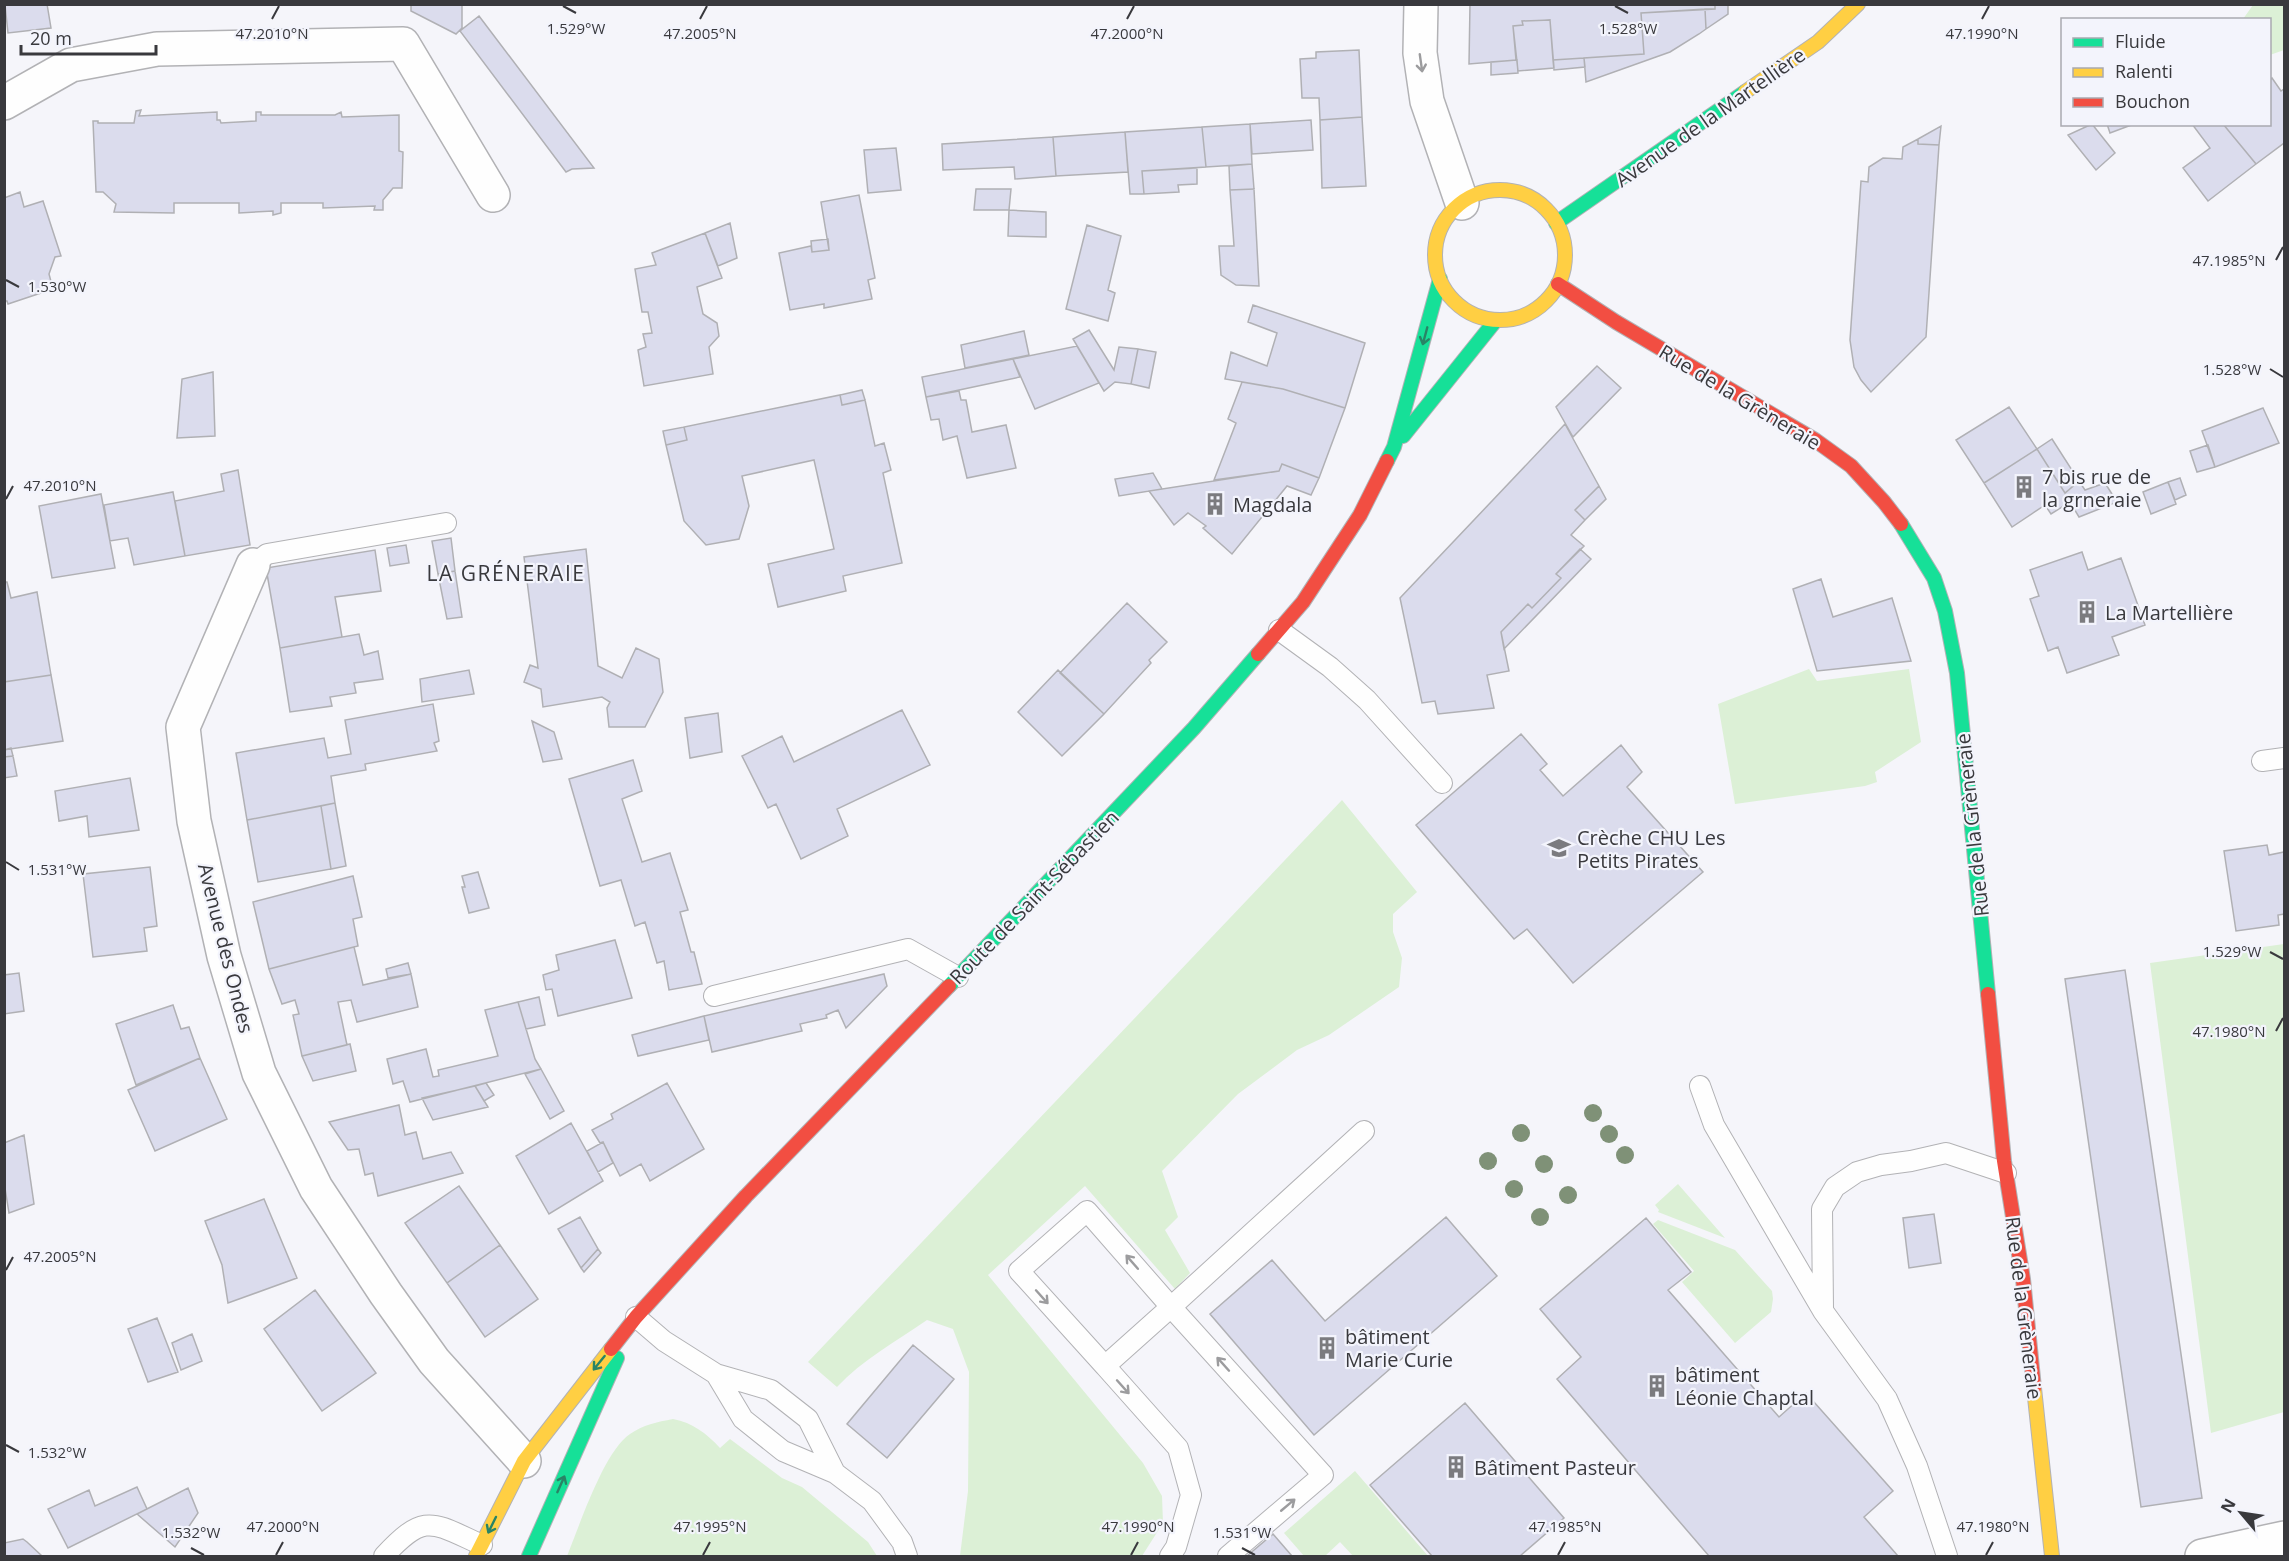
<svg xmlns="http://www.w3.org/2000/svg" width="2289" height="1561" viewBox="0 0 2289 1561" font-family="'Open Sans',sans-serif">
	<rect width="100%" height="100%" fill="#f5f5fa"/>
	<path fill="#dcf0d6" d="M2253,5H2284V50L2270,55V20L2243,19Z
		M1809,669L1817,681L1909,669L1921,742L1875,772L1877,782L1865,786L1735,804L1718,704Z
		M1342,800L1417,892L1393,914V932L1402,958L1399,987L1329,1035L1297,1050L1238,1094L1162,1171L1178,1217L1165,1230L1190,1273L1175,1289L1085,1186L988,1275L1143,1463L1162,1496L1163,1523L1142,1556H960L968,1491L969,1372L953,1329L927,1320C897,1341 862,1360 837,1387L808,1362Z
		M2284,944V1412L2211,1433L2150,963Z
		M1678,1184L1725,1238L1658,1212L1659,1210L1655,1205Z
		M1658,1220L1735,1250L1772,1291L1773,1299L1771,1312L1735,1343L1682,1282L1694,1271L1653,1224Z
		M673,1419C693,1423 706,1433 720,1448L730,1439L782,1478L802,1487L868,1542L877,1556H567C579,1527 604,1451 630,1434C643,1425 657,1422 673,1419Z
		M1355,1471L1428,1556H1353L1340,1542L1325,1556H1304L1284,1533Z"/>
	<path fill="#dbdced" stroke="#b0b0b4" stroke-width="1.5" d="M47,4L51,28L8,33L5,5Z
		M411,4H462V28L456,34L411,11Z
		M1470,4H1715V9L1641,13L1644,54L1584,58L1553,60L1550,20L1522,21L1523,25L1513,26L1516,60L1469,64Z
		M1715,4H1728V14L1706,29L1705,9H1715Z
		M1705,9L1706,29L1699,34L1670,52L1586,82L1584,58L1644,54L1641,13Z
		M479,16L594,168L572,169L566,172L460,31Z
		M1550,20L1554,68L1518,71L1513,26L1523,25L1522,21Z
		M1359,50L1362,117L1320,120L1319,98H1302L1300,59L1316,58V52Z
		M1584,58L1585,67L1554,70L1553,60Z
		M1517,60L1518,73L1491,75V62Z
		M2272,78L2281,91L2284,89V143L2256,164L2223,124H2270V80Z
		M141,110L139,116L217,112V120H220L221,123L256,121V112H261V115H335L341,112L342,117L399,115V151L403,152L402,188H393L383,200V210H374L375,206L323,208V203H281V213L273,215V211L239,213V203H174V213L114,212L116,204L103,192H96L93,121H98V123H134L136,111Z
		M1362,117L1366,186L1322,188L1320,120Z
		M1311,120L1313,150L1252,154L1250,124Z
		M1250,124L1252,164L1206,167L1202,127Z
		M2092,124L2115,153L2096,170L2068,135Z
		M2107,124H2134L2110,133Z
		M2192,124H2223L2256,164L2208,201L2183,168L2210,148Z
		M1941,126L1939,145L1918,144V139Z
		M1202,127L1206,167L1142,171L1144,194H1130L1125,132Z
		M1125,132L1128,172L1056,176L1053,137Z
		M1053,137L1056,176L1015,179L1014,167L943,170L942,144Z
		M1918,139V144L1939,145L1926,337L1871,392L1861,380L1854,367L1850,340L1861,181L1868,182L1869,167L1883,158L1902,159L1903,147Z
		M896,148L901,190L868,193L864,150Z
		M1252,164L1254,189L1230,190L1229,166Z
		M1197,168V184L1178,185L1179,192L1144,194L1142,171Z
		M976,189H1011L1009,210H974Z
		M1254,189L1259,286L1236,285L1221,275L1219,246H1234L1230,190Z
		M20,192L24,207L43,201L61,256L55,257L49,274L53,289L8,304L7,301H4V198Z
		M859,195L875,278L868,280L872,299L824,308V304L790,310L779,253L811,246L812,252L829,250L821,202Z
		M1009,210L1046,212V237L1008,236Z
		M730,223L737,258L718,266L705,233Z
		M1087,225L1121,236L1108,290L1115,293L1108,321L1066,309Z
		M705,233L722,278L697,287L703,314L717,323L719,336L709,347L713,374L644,386L638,350L646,347L643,334L652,333L648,312H642L635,269L656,265L652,253Z
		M828,239L829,250L812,252L811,241Z
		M1253,305L1365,343L1345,408L1283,389L1225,379L1231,352L1267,366L1277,333L1248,322Z
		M1089,330L1114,370L1119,347L1138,349L1131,384L1115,382L1104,391L1073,339Z
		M1024,331L1029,355L965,368L961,345Z
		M1077,346L1099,383L1035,409L1013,359Z
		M1138,349L1156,352L1149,388L1131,384Z
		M1013,359L1020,377L926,397L922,377Z
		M1597,366L1621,388L1573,437L1556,407Z
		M213,372L215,436L177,438L182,379Z
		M1242,382L1283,389L1345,408L1319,478L1282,464L1279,471L1214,480L1236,423L1228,419Z
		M862,390L865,400L842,405L840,395Z
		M959,391L961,400H966L972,432L1006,425L1016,468L967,478L957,436L943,440L939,419L931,420L926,397Z
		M840,395L842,405L865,400L875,446L884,443L891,470L883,473L902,563L843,576L846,591L778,607L768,564L834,549L814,460L742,476L749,506L739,539L706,545L684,521L666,445L687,440L684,427Z
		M2009,407L2037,449L1984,483L1956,440Z
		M2263,408L2279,443L2215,467L2202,431Z
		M1565,424L1599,486L1575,510L1585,520L1571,535L1584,546L1556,574L1561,578L1532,608L1528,604L1501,632L1509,671L1487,675L1494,708L1438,714L1435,701L1422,703L1400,598Z
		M684,427L687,440L666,445L663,431Z
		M2052,439L2079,481L2065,493L2037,449Z
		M2208,445L2215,467L2197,472L2190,451Z
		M2037,449L2065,493L2079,481L2085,490L2105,483L2117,502L2079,517L2070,502L2051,514L2045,505L2012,527L1984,483Z
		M1282,464L1319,478L1311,495L1287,486L1232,554L1203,528L1206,526L1188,513L1174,525L1149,491L1279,471Z
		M238,470L250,545L185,556L175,501L224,491L221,474Z
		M1153,473L1162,489L1119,496L1115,479Z
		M2180,478L2186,495L2175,500L2168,482Z
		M2168,482L2176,504L2151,514L2143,492Z
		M1599,486L1606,499L1585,520L1575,510Z
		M173,492L185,556L134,565L128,538L110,541L104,505Z
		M101,494L115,568L52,578L39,506Z
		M451,538L455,571L438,574L432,541Z
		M406,545L409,563L390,566L387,548Z
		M586,549L598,666L622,678L636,648L659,659L663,692L645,727H609L607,708L610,702L602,697L543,707L541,689L524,682L530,665L538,668L524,557Z
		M1580,549L1591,559L1504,649L1501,632L1528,604L1532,608L1561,578L1556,574Z
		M375,550L381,591L335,597L342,637L280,648L266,568Z
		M2082,552L2088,570L2121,558L2145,625L2112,637L2119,655L2067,673L2058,647L2048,651L2030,599L2039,596L2030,570Z
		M455,571L462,617L447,619L438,574Z
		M1821,579L1833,617L1892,598L1911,661L1817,671L1793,589Z
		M4,582H7L11,598L37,592L51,675L4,682Z
		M1127,603L1167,642L1149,660L1151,663L1104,714L1060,673Z
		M359,634L364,655L378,651L383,679L354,683L356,693L330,697L332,706L290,712L280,648Z
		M469,670L474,694L422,702L420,679Z
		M1058,670L1104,714L1062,756L1018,712Z
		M51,675L63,741L4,750V682Z
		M433,704L439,741L434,743L437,751L365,764L366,770L331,776L335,803L247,820L236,753L324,738L328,758L351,754L345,720Z
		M902,710L930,765L837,809L848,836L801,859L776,804L768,808L742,756L782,736L794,762Z
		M718,713L722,752L690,758L685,718Z
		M532,721L554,732L562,759L543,762Z
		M1521,734L1547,764L1540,770L1563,796L1621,745L1642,772L1627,787L1703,872L1573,983L1527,929L1514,939L1416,825Z
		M11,748L13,756L4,757V750Z
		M13,756L17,776L4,778V757Z
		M633,760L642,791L622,799L642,862L670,853L688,910L680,912L691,952H694L702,984L669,990L664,961L657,963L645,922L635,926L621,880L600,886L569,779Z
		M130,778L139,830L89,837L87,816L59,821L55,791Z
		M335,803L346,866L331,869L321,806Z
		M321,806L331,869L258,882L247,820Z
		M2267,845L2269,855L2284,852V914L2278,915L2279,925L2236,931L2224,851Z
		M150,867L157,926L144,928L147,951L93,957L83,874Z
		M478,872L489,908L469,913L462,887H465L462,876Z
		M353,876L362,917L353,919L358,946L269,969L253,902Z
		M615,940L632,998L558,1016L552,989L546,990L543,975L559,970L556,955Z
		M354,947L363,985L411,974L418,1007L357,1022L351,1000L338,1002L347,1045L302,1056L293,1015L299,1014L295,1000L282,1004L269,969Z
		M408,963L411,974L388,978L386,969Z
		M2125,970L2202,1498L2141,1507L2065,979Z
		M19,973L24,1011L4,1014V975Z
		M884,974L887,986L846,1028L838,1010L826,1015L827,1018L800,1024L802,1031L712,1052L704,1016Z
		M539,997L545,1025L526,1029L518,1002Z
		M518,1002L535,1059L541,1069L410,1102L403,1081L393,1084L387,1059L426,1049L433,1077L439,1076L438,1070L498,1056L485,1010Z
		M173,1005L181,1029L189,1027L200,1058L136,1085L116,1024Z
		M704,1016L709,1040L638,1056L632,1035Z
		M350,1044L356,1071L313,1081L302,1056Z
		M200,1058L227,1119L155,1151L128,1090Z
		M541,1069L564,1111L550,1119L525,1074Z
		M486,1083L494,1095L484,1101L475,1086Z
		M667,1083L704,1149L650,1181L641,1164L620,1176L603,1142L600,1143L592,1130L613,1119L611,1114Z
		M475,1086L488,1107L433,1120L422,1098Z
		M399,1105L405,1135L416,1132L423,1159L451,1152L463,1173L378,1196L373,1173L365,1175L359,1149L348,1150L329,1122Z
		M571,1123L603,1181L549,1214L516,1156Z
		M24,1135L34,1204L9,1213L4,1182V1143Z
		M603,1142L613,1163L598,1172L587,1151Z
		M459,1186L500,1245L447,1283L405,1223Z
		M264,1199L297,1278L228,1303L222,1265L205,1221Z
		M1934,1214L1941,1263L1909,1268L1903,1218Z
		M580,1217L598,1249L581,1268L558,1229Z
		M1446,1217L1497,1276L1314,1435L1210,1314L1272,1260L1325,1321Z
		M1646,1218L1691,1272L1668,1290L1779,1417L1806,1393L1893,1491L1864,1517L1898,1556H1709L1557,1379L1581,1357L1540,1309Z
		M500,1245L538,1299L485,1337L447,1283Z
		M598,1249L601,1253L584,1272L581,1268Z
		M315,1290L376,1373L322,1411L264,1329Z
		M157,1318L178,1372L148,1382L128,1329Z
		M192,1334L202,1361L181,1370L172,1343Z
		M913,1345L954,1379L887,1458L847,1424Z
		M1465,1403L1564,1518L1520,1556H1432L1370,1485Z
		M137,1487L147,1509L68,1548L48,1509L89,1490L95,1506Z
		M188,1488L198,1513L175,1547L137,1514Z
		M1273,1534L1292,1556H1247Z
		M23,1539L27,1542L42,1556H4V1543Z"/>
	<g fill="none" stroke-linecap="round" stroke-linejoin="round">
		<g stroke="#b2b2b5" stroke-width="22">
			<path id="lane" d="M253,565L267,554L446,523
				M1279,630L1330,667L1367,700L1442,783
				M2262,761L2284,758
				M714,996L908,949L958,977
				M1700,1086L1714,1125L1823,1311L1887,1399L1917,1466L1947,1556
				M1823,1308L1822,1209L1835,1187L1857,1172L1881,1165L1911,1161L1946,1153L2006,1173
				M636,1317L664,1341L716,1374L743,1419L783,1451L835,1473L872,1501L902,1542L907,1556
				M1105,1366L1019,1271L1087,1211L1171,1307L1364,1131
				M716,1374L771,1390L808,1419L835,1473
				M384,1556C425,1512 431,1522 482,1545
				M1170,1556L1176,1547L1191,1495L1178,1448L1105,1366L1171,1307L1323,1475L1228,1556"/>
		</g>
		<g stroke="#b2b2b5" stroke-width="36">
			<path id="street" d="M1421,4L1420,53L1427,101L1462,203
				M4,103L71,65L157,49L403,44L493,195
				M253,565L183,727L194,821L224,956L259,1073L316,1188L386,1294L434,1361L524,1461
				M2202,1556L2284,1538"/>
		</g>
		<g stroke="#b2b2b5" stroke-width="16">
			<path id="fast" d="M1556,223L1745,92
				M1403,436L1496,320
				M1387,461L1394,447L1440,279
				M1901,524L1934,578L1945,611L1957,673L1988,994
				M949,986L1194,728L1258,654
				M529,1556L617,1358"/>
		</g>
		<g stroke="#b2b2b5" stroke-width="16">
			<path id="slow" d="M1745,92L1818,42L1858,4
				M1435 255a65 65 0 1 1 130 0a65 65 0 1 1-130 0Z
				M2034,1388L2052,1556
				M476,1556L524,1461L611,1349"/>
		</g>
		<g stroke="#b2b2b5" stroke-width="16">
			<path id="jam" d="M1558,284L1616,322L1815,440L1851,466L1884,502L1901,524
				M1258,654L1303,602L1360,515L1387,461
				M1988,994L2004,1161L2023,1279L2034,1388
				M611,1349L636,1317L746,1196L949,986"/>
		</g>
		<use href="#lane" stroke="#fefefe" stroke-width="20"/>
		<use href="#street" stroke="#fefefe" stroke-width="33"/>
		<use href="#fast" stroke="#16e098" stroke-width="14"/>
		<use href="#slow" stroke="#ffcf43" stroke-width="14"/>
		<use href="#jam" stroke="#f24e42" stroke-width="14"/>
	</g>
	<g fill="#7f9177">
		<circle cx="1593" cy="1113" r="9"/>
		<circle cx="1521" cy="1133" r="9"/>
		<circle cx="1609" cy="1134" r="9"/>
		<circle cx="1625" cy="1155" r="9"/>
		<circle cx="1488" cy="1161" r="9"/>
		<circle cx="1544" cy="1164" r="9"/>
		<circle cx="1514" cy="1189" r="9"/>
		<circle cx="1568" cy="1195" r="9"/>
		<circle cx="1540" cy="1217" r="9"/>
	</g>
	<defs><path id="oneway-shaft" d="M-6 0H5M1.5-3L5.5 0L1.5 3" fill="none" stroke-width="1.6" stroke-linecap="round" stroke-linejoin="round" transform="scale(1.5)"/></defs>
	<g stroke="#9c9c9e">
		<use href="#oneway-shaft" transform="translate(1421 63) rotate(82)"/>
		<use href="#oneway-shaft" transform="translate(1132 1262) rotate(-131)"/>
		<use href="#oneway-shaft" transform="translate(1042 1297) rotate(48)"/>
		<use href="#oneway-shaft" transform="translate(1223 1364) rotate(-132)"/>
		<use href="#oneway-shaft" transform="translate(1123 1387) rotate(48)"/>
		<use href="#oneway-shaft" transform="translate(1288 1505) rotate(-40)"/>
	</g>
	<g stroke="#298466">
		<use href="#oneway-shaft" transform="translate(1425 336) rotate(105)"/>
		<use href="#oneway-shaft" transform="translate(599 1363) rotate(129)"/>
		<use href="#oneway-shaft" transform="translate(561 1484) rotate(-66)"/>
		<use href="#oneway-shaft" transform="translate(492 1525) rotate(116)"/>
	</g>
	<path fill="none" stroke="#39393d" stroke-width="2" d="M563,6L576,13M1615,6L1628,13M272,19L279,6M700,19L707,6M1127,19L1134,6M1982,19L1989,6M2276,260L2283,247M6,280L19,287M2270,369L2283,377M6,499L13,486M6,862L19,870M2270,952L2283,959M2276,1031L2283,1018M6,1270L13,1257M6,1445L19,1452M191,1548L204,1555M1242,1548L1255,1555M276,1555L283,1542M703,1555L710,1542M1131,1555L1138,1542M1558,1555L1565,1542M1986,1555L1993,1542"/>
	<defs>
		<g id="building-bare" transform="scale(1.8)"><path d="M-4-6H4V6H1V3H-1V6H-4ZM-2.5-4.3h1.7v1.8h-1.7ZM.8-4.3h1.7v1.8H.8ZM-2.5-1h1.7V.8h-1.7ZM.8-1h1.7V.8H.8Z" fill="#7b7b7f" stroke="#f3f4fc" stroke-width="2.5" paint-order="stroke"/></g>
		<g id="school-bare" transform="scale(1.8)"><path d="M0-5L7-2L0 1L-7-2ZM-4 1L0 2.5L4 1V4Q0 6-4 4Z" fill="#7b7b7f" stroke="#f3f4fc" stroke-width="2.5" paint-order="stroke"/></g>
	</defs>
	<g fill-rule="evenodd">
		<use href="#building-bare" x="2024" y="487"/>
		<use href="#building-bare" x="1215" y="504"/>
		<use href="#building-bare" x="2087" y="612"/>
		<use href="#school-bare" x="1559" y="848"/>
		<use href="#building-bare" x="1327" y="1348"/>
		<use href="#building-bare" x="1657" y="1386"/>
		<use href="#building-bare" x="1456" y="1467"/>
	</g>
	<g text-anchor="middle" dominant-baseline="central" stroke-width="4.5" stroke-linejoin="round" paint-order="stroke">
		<g font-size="20" fill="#39393d" stroke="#f3f4fc">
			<text transform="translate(1710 117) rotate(-35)">Avenue de la Martellière</text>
			<text transform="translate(1740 397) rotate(31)">Rue de la Grèneraie</text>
			<text transform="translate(1972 825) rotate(-96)">Rue de la Grèneraie</text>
			<text transform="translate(1034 897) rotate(-46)">Route de Saint-Sébastien</text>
			<text transform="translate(226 948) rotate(76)">Avenue des Ondes</text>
			<text transform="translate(2024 1308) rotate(83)">Rue de la Grèneraie</text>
		</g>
		<g font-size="20" fill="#39393d" stroke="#f3f4fc" text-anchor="start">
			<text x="2042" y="476">7 bis rue de<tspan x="2042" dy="23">la grneraie</tspan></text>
			<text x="1233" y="504">Magdala</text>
			<text x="2105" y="612">La Martellière</text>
			<text x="1577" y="837">Crèche CHU Les<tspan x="1577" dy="23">Petits Pirates</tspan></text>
			<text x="1345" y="1336">bâtiment<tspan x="1345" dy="23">Marie Curie</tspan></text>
			<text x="1675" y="1374">bâtiment<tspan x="1675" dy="23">Léonie Chaptal</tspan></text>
			<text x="1474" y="1467">Bâtiment Pasteur</text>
		</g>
		<g font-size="21" letter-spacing="1.5" fill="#39393d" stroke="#f3f4fc">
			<text x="506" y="573">LA GRÉNERAIE</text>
		</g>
	</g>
	<g font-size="15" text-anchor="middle" fill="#39393d" stroke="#f3f4fc" stroke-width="4.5" stroke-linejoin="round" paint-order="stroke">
		<text x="576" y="34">1.529°W</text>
		<text x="1628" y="34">1.528°W</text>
		<text x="272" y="39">47.2010°N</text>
		<text x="700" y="39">47.2005°N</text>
		<text x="1127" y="39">47.2000°N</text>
		<text x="1982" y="39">47.1990°N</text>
		<text x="2229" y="266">47.1985°N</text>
		<text x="57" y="292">1.530°W</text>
		<text x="2232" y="375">1.528°W</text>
		<text x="60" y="491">47.2010°N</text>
		<text x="57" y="875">1.531°W</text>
		<text x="2232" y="957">1.529°W</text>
		<text x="2229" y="1037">47.1980°N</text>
		<text x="60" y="1262">47.2005°N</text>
		<text x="57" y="1458">1.532°W</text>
		<text x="283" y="1532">47.2000°N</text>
		<text x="710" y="1532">47.1995°N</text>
		<text x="1138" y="1532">47.1990°N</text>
		<text x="1565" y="1532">47.1985°N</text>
		<text x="1993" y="1532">47.1980°N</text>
		<text x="191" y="1538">1.532°W</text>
		<text x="1242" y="1538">1.531°W</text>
	</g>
	<rect width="2289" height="1561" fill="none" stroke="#39393d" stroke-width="12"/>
	<rect x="2061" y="18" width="210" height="108" fill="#f3f4fc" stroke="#a9a9b0" stroke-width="1.5"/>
	<rect x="2073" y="38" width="30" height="9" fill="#16e098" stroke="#a9a9b0" stroke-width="1.5"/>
	<text x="2115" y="48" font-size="18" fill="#39393d">Fluide</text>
	<rect x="2073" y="68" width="30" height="9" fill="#ffcf43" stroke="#a9a9b0" stroke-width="1.5"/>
	<text x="2115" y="78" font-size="18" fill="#39393d">Ralenti</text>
	<rect x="2073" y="98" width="30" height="9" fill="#f24e42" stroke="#a9a9b0" stroke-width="1.5"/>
	<text x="2115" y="108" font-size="18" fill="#39393d">Bouchon</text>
	<g transform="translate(2241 1513) rotate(299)" stroke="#f3f4fc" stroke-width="4.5" paint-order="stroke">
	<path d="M0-4.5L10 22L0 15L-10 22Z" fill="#39393d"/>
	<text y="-9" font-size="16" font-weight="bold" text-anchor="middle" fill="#39393d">N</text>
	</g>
	<path d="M21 45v9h135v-9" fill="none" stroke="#39393d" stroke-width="3"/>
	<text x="30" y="45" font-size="18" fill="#39393d" stroke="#f3f4fc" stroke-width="4.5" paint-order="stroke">20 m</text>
</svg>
